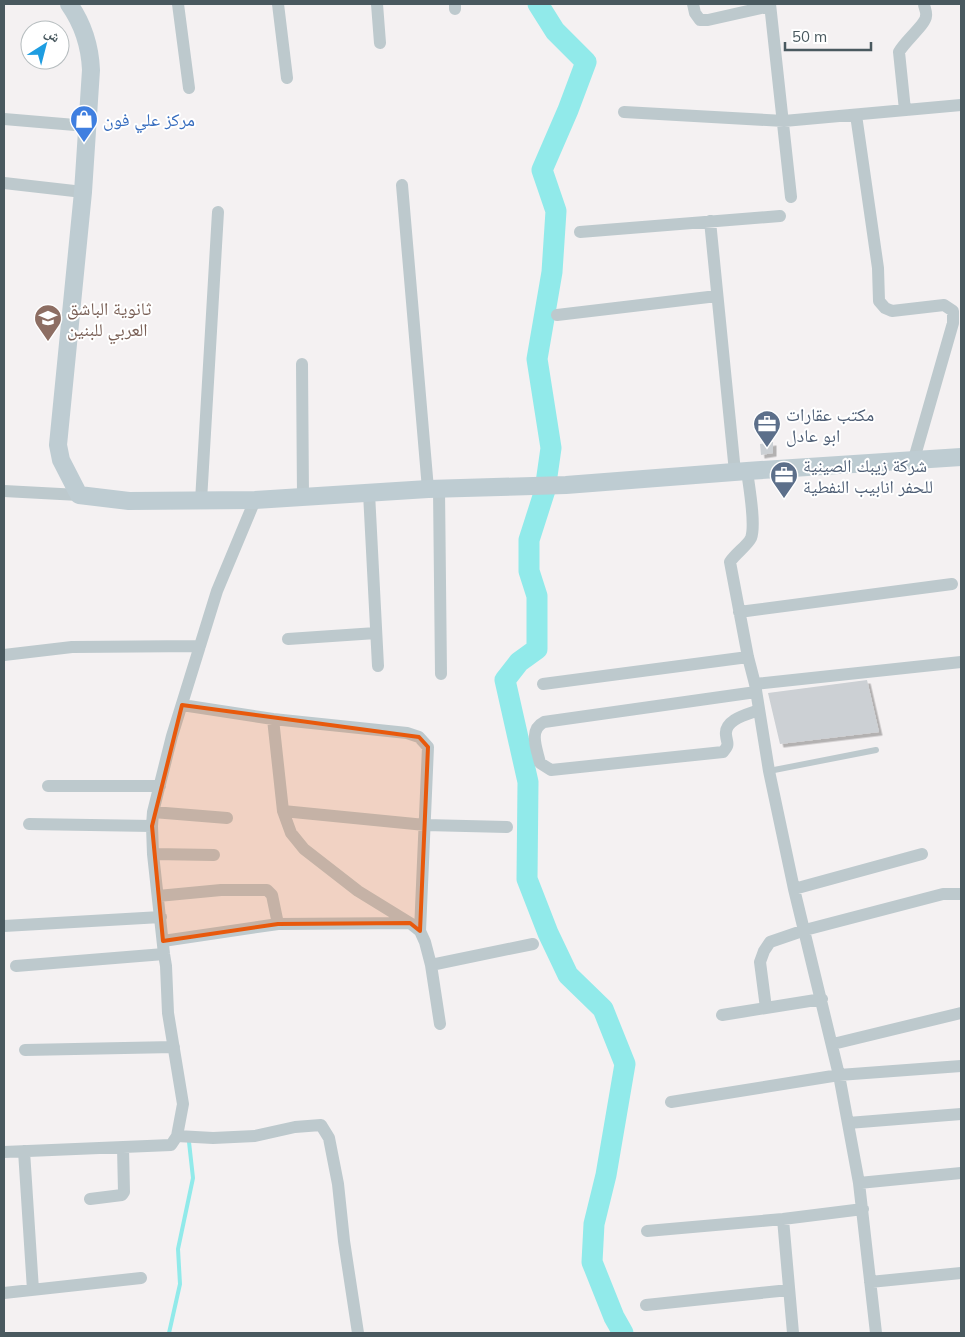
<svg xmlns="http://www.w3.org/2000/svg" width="965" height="1337" viewBox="0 0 965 1337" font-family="Mulish,'Noto Naskh Arabic',sans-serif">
	<defs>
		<filter id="shadow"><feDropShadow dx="3.5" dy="3.5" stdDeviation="0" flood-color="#0004"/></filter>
	</defs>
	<rect width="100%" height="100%" fill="#f4f1f2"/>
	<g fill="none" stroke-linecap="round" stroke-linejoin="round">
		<path stroke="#91eaea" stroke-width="4" d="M169,1333L180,1284L178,1249L193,1178L189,1142"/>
		<path stroke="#91eaea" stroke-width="21" d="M538,4L555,31L586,62L568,110L542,170L556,211L552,272L537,359L551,448L545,490L529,540V571L537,596V649L519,662L505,680L528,782L527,879L548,933L568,975L603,1009L625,1064L606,1175L594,1224L592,1262L614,1317L623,1333"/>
	</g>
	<path fill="#ccd0d4" filter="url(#shadow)" d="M773,442V453L761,455L760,444Z
		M867,680L879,732L780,744L768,693Z"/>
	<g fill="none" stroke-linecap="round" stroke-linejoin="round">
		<path stroke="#bdc9cd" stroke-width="6" d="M769,771L876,750"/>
		<path stroke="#bdc9cd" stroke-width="12" d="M178,4L189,88
			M278,4L287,78
			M377,4L380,43
			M693,4L695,13L700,20H708L770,6
			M770,4L791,197
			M455,9V4
			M905,110L899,52C904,42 926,24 926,16C927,12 924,7 924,4
			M624,112L784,121L961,105
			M856,115L878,268L879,301L885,308L892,311L944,305L953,311V323L914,459
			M4,119L87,126
			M4,183L83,192
			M402,185L428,489
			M710,221L735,472
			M580,232L780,216
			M557,315L717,296
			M302,364L303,497
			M747,471C749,486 756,525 751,538C748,545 735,554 730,562L748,657L755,684L769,771L794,889L839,1075L859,1183L876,1333
			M439,489L441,674
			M4,491L79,495
			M369,493L378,666
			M201,501L218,212
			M739,612L952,584
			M288,639L376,633
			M4,655L72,647L200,646
			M543,684L748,657
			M755,684L961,662
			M756,692L544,722C528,730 537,749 540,763L551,770L723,752C730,744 727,744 726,735C724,719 749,714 759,710
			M182,705L273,719L407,733L419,737L428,747L420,931
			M273,719L283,811L291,833L304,849L358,891L410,923L420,931L425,942L431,965L440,1024
			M48,786H160
			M283,811L425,825L507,827
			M153,812L227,818
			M29,824L152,826
			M153,854L214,855
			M794,889L922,854
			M158,896L221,890H267L272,895L278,924
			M4,926L161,917
			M163,941L278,924L410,923
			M431,965L533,944
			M16,966L164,954
			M766,1008L760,962L764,951L770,942L805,930L943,894H961
			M722,1015L822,999
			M833,1044L961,1013
			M25,1050L174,1047
			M671,1102L839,1075L961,1066
			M848,1123L961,1114
			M177,1136L213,1138L255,1136L295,1127L321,1125L329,1138L338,1184L344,1241L358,1333
			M24,1151L33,1290
			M4,1152L171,1145L177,1136L183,1104L168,1013L166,966L164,954L153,854L152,826L153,812L172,736L217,591L255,500
			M859,1183L961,1173
			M90,1199L122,1195L124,1192L123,1147
			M783,1219L793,1333
			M647,1231L783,1219L863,1209
			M870,1282L961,1273
			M4,1293L141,1278
			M646,1305L789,1290"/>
		<path stroke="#beccd2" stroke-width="18" d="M69,4C83,24 90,46 91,70L83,192L58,445L61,460L79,495L129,501L255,500L428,489L566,485L747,471L961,457"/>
	</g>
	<path fill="#e8590c" fill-opacity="0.2" stroke="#e8590c" stroke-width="4" stroke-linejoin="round" d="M182,705L419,737L428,747L420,931L410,923L278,924L163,941L152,826Z"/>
	<defs>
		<g id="shop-pin" transform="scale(1.4375)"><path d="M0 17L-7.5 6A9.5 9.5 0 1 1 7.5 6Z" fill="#3f7fe0" stroke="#fff"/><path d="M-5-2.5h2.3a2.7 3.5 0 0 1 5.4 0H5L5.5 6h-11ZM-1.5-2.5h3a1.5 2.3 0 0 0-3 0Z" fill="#fff"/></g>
		<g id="school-pin" transform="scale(1.4375)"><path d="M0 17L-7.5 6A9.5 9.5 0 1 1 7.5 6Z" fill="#8d6e63" stroke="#fff"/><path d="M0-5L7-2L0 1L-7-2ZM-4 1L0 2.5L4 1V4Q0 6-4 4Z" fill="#fff"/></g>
		<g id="office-pin" transform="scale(1.4375)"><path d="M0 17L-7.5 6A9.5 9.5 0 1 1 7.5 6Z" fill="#5c6f8a" stroke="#fff"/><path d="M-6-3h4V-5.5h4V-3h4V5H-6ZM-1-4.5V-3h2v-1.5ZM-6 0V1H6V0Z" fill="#fff"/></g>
	</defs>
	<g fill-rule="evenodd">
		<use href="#shop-pin" x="84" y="119"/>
		<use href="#school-pin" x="48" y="318"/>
		<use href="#office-pin" x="767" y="424"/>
		<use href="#office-pin" x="784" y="475"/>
	</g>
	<g text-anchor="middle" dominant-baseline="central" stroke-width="4" stroke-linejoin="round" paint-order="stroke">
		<g font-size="18" fill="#366cbe" stroke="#fff" text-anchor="start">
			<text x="103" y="119">مركز علي فون</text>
		</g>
		<g font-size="18" fill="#785e54" stroke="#fff" text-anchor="start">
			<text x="67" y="308">ثانوية الباشق<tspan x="67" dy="21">العربي للبنين</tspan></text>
		</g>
		<g font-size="18" fill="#4e5e75" stroke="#fff" text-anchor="start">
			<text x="786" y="414">مكتب عقارات<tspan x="786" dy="21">ابو عادل</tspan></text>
			<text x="803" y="465">شركة زيبك الصينية<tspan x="803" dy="21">للحفر انابيب النفطية</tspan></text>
		</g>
	</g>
	<rect width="965" height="1337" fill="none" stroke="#49595f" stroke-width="10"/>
	<g transform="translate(45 45) rotate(36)"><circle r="24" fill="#ffffff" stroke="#b6bdbf"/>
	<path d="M0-4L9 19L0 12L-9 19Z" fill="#1e9de1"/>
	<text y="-8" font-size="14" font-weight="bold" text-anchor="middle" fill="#49595f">ش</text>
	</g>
	<path d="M785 42v8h86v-8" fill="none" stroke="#49595f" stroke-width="2.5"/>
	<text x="792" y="42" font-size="15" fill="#49595f" stroke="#ffffff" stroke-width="4" paint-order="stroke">50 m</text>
</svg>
